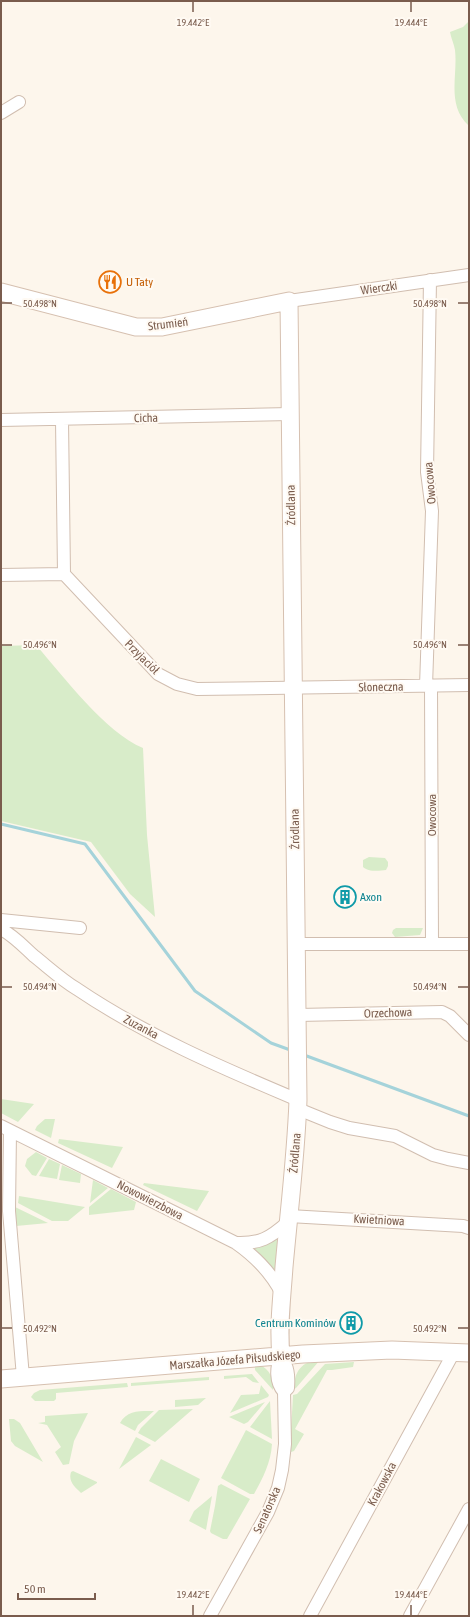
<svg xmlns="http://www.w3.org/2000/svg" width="470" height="1617" viewBox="0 0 470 1617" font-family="'Asap Condensed',sans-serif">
	<rect width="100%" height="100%" fill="#fdf6ec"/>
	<path fill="#d8ecc9" d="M469,21V126C446,105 458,76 455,50C454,44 451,38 450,32L463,27Z
		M36,645C63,676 106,733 143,748L147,835L155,917L130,894L91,842L1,821V646Z
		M369,857L385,858L388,862V866L386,870C379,871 368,872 363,867V860Z
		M396,928H423L420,935L395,937L392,933L393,930Z
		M1,1099L34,1104L18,1122L1,1113Z
		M45,1119H55L51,1138L35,1130L37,1126Z
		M59,1139L123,1147L112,1168L58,1143Z
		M36,1152L47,1158L36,1176L32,1175L25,1166L27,1159Z
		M49,1159L60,1164L57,1179L39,1176Z
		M62,1165L81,1174L80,1183L59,1180Z
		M93,1180L108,1188L90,1203Z
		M144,1183L209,1191L197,1211L143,1185Z
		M111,1189L136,1202L134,1210L89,1215V1207Z
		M19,1196L85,1207L68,1221H52L18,1203Z
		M15,1207L48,1223L16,1226Z
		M281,1236L278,1274L254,1248L269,1243Z
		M320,1360L296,1388L294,1389C294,1371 302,1361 320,1360Z
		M354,1362L353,1367L332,1370H327L295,1429L304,1434L294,1451L291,1452L290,1450L293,1395L297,1394L325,1364Z
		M255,1363C268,1367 274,1376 273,1390L255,1370Z
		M252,1374L259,1383L253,1382L246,1377L224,1379V1376Z
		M209,1377V1380L131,1386V1383Z
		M127,1383L128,1387L56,1393V1399L54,1401H35L31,1397L34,1393L40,1390Z
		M261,1385L269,1395L268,1397L230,1413L241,1395L259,1394Z
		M206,1398L198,1405L175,1407V1400Z
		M270,1401L272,1439L250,1427Z
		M265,1402L248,1422L244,1424L229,1417Z
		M193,1409L155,1442L138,1433L141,1428L159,1410Z
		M154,1411L138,1425L135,1431L120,1423C127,1410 140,1411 154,1411Z
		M88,1413L74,1441L69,1464L63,1465L55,1452L61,1447L47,1425L38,1423L45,1422V1416Z
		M9,1419H14L20,1423L43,1462L15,1446L11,1441Z
		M246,1430L272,1444C271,1462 263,1478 254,1494H250L221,1478Z
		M136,1437L151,1445L119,1469Z
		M161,1459L200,1479L189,1502L149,1481Z
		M73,1471L97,1482V1483L81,1493C75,1487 68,1482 71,1472Z
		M221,1484L250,1499L227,1539H223L211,1533L210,1531L215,1506L218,1486Z
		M212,1496L206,1530L189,1521L194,1511Z"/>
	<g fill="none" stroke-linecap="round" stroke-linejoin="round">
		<path stroke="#a5d3da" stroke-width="3" d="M1,824L85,844L195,991L271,1043L293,1051
			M304,1055L469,1116"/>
		<g stroke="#d1beb0" stroke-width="14">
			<path id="street" d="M1,113L19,102
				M289,301L469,275
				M1,420L290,414
				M62,420L64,574
				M1,575L64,574L158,674L177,684L197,689L469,685
				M426,686L432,511L427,472L430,280
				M431,686L432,944
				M1,920L80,928
				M1,929C14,936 23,946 34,956C48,967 62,980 77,989C145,1035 222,1068 298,1100
				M297,944H469
				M298,1015L442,1012L450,1016L469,1035
				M298,1109L330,1122L349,1128L395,1136L433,1155L448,1159L469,1163
				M1,1126L236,1243C256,1257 271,1272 282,1294
				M10,1131L9,1211L23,1377
				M289,1216L463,1226L469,1228
				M236,1243C260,1244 270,1238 288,1222
				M281,1356C288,1367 289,1375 288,1388L284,1392
				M210,1616L268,1512L278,1488L282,1470L285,1444L284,1392C275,1382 276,1367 281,1356
				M310,1616L454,1352
				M410,1616L469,1509"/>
		</g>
		<g stroke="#d6c0b0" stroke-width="19">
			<path id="secondary" d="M1,292L136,327H162L289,301L298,1100C296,1156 289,1211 284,1267C282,1297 278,1326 281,1356
				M1,1379L303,1354L392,1350L469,1353"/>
		</g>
		<use href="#street" stroke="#fff" stroke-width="12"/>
		<use href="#secondary" stroke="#fff" stroke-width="17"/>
	</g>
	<path fill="none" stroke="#7a5c4d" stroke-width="1.5" d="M193,2V12M411,2V12M2,303H12M458,303H468M2,645H12M458,645H468M2,987H12M458,987H468M2,1328H12M458,1328H468M193,1605V1615M411,1605V1615"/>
	<defs>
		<g id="restaurant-ring" transform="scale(1.15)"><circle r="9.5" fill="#fffaf3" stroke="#e8710a" stroke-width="1.5"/><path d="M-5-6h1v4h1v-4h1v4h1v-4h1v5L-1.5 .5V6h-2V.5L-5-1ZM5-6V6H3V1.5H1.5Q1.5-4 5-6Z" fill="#e8710a"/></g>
		<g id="building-ring" transform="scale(1.15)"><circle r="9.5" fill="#fffaf3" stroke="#0f9aa8" stroke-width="1.5"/><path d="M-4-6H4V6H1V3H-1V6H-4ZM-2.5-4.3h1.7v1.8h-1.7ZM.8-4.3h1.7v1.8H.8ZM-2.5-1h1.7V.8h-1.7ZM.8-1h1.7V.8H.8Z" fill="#0f9aa8"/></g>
	</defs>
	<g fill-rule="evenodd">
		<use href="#restaurant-ring" x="110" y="282"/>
		<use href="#building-ring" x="345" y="897"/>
		<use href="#building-ring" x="351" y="1323"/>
	</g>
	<g text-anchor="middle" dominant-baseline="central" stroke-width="4" stroke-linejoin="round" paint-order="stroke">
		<g font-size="12" fill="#c56008" stroke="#fffaf3" text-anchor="start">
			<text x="126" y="282">U Taty</text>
		</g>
		<g font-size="12" fill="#7a5c4d" stroke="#fffaf3">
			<text transform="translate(379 288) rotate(-8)">Wierczki</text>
			<text transform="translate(168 324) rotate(-7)">Strumień</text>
			<text transform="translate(146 418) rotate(-1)">Cicha</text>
			<text transform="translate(430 483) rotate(-95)">Owocowa</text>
			<text transform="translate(291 505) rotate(-91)">Źródlana</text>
			<text transform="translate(142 657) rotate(45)">Przyjaciół</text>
			<text transform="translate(381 687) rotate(-1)">Słoneczna</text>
			<text transform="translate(432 815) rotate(-90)">Owocowa</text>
			<text transform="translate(295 829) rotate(-91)">Źródlana</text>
			<text transform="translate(388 1013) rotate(-2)">Orzechowa</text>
			<text transform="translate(141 1027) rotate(28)">Zuzanka</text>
			<text transform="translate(295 1153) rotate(-85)">Źródlana</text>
			<text transform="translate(150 1200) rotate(27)">Nowowierzbowa</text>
			<text transform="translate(379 1220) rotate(3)">Kwietniowa</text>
			<text transform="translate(235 1360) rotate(-5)">Marszałka Józefa Piłsudskiego</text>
			<text transform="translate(382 1484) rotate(-62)">Krakowska</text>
			<text transform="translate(267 1510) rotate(-66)">Senatorska</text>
		</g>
		<g font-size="12" fill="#0d838f" stroke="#fffaf3" text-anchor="start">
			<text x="360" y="897">Axon</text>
			<text x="336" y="1323" text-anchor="end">Centrum Kominów</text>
		</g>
	</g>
	<g font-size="10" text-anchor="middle" fill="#7a5c4d" stroke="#fffaf3" stroke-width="4" stroke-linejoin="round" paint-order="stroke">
		<text x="193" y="26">19.442°E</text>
		<text x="411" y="26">19.444°E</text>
		<text x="40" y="307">50.498°N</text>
		<text x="430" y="307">50.498°N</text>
		<text x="40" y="648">50.496°N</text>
		<text x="430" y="648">50.496°N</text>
		<text x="40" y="990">50.494°N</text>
		<text x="430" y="990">50.494°N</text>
		<text x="40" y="1332">50.492°N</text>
		<text x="430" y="1332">50.492°N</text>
		<text x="193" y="1598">19.442°E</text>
		<text x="411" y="1598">19.444°E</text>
	</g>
	<rect width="470" height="1617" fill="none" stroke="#7a5c4d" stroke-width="4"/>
	<path d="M18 1593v6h77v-6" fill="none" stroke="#7a5c4d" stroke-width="2"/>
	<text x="24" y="1593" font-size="12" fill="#7a5c4d" stroke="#fffaf3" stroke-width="3" paint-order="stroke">50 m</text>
</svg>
